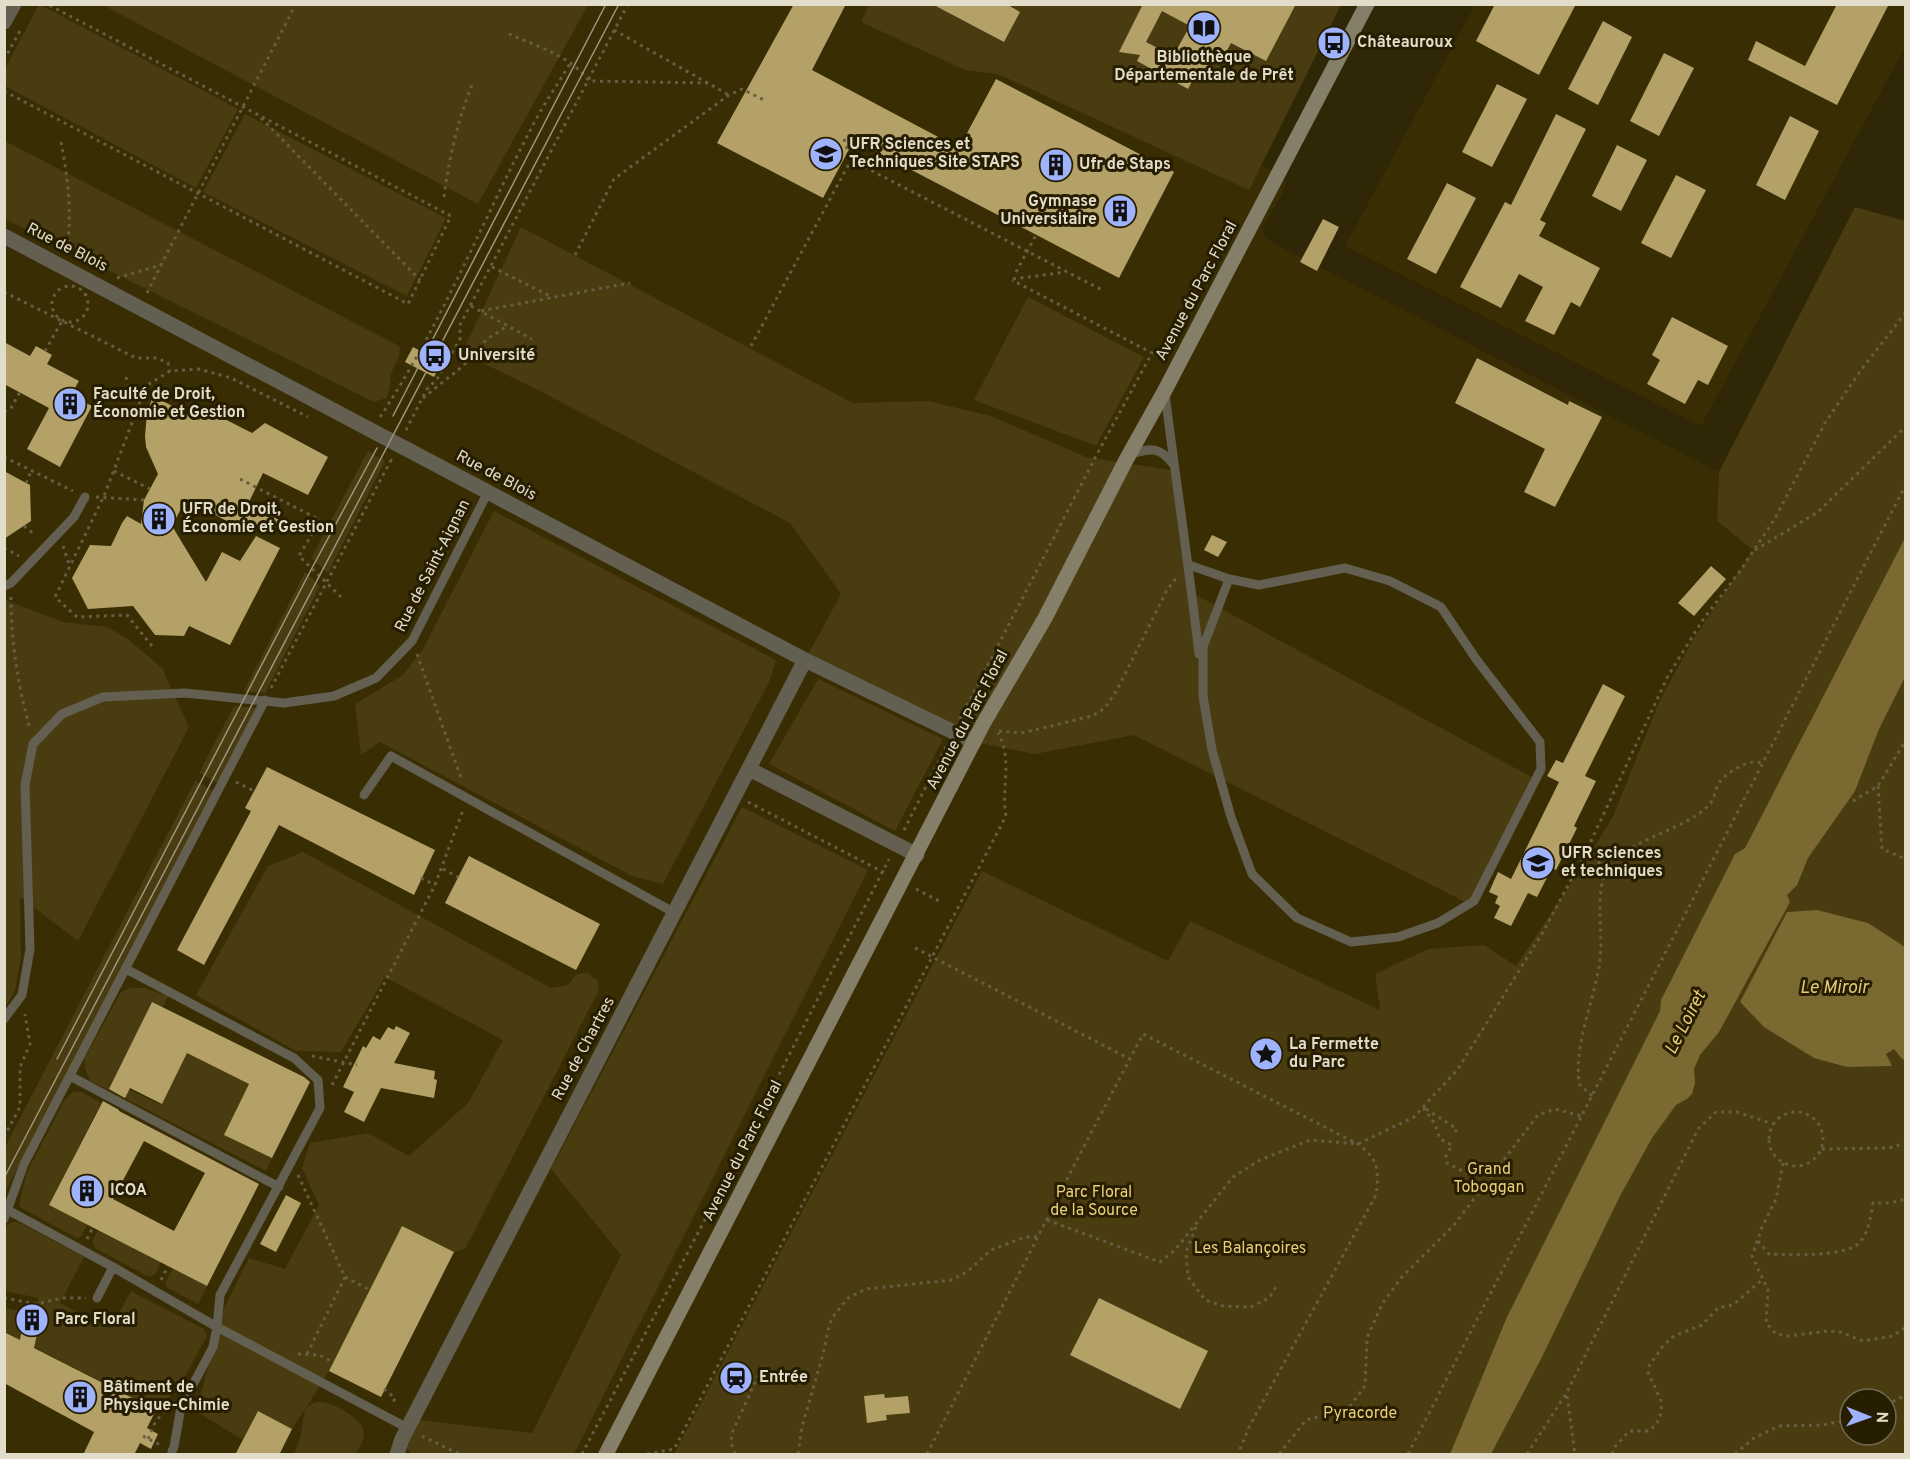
<svg xmlns="http://www.w3.org/2000/svg" width="1910" height="1459" viewBox="0 0 1910 1459" font-family="Overpass,sans-serif">
	<rect width="100%" height="100%" fill="#302707"/>
	<path fill="#392d03" d="M5,5H930L1255,161L1282,177L1285,184L1283,193L1263,228V235L1271,242L1719,472L1717,521L1753,550L1692,641L1659,702L1613,816L1592,851L1483,1017L1453,1045L1190,922L1168,961L982,871L674,1454H5Z
		M1475,5H1905V47L1701,426L1345,246Z"/>
	<path fill="#493c10" fill-rule="evenodd" d="M39,4L238,109L196,188L5,86V69Z
		M869,4L1341,5L1249,190L998,74L965,70L861,22Z
		M103,5H588L478,204Z
		M245,114L446,218L407,296L203,192Z
		M5,141L399,346C403,359 391,366 390,379C390,386 390,390 386,398L374,402L5,219Z
		M1855,207L1905,221V1454H674L982,871L1168,961L1190,921L1380,1010L1375,974L1428,949L1484,945L1516,966L1592,851L1613,816L1659,702L1692,641L1753,550L1717,521L1719,472ZM1850,1399H1886V1435H1850Z
		M521,227L853,403L928,401L991,416L1086,457L1177,471L1196,595L1537,780L1471,905L1134,735L1035,754L974,742L805,660L841,594L790,523L538,390L462,353Z
		M1028,297L1144,357L1096,446L974,400Z
		M368,451L385,461L328,573L311,558Z
		M494,511L776,660L770,680L663,884L632,876L380,742L361,755L355,704L403,675L423,649Z
		M305,572L320,586L265,693L244,691Z
		M5,600L63,622L107,627L128,639L162,668L189,727L78,941L20,897L21,958L15,991L5,1007Z
		M818,679L943,739L895,831L769,764Z
		M234,706L256,708L218,783L199,773Z
		M195,781L214,791L5,1192V1147Z
		M742,807L868,870L574,1454H412L406,1447L420,1420L532,1433L621,1255L551,1169Z
		M303,852L551,988L568,985L577,974L587,973L598,981L599,990L465,1249L454,1252L402,1226L329,1371L306,1408C309,1406 313,1402 318,1402C330,1400 363,1419 364,1432C365,1440 359,1447 356,1454H294L300,1438L305,1409L292,1429L258,1411L243,1440L196,1411L224,1309L249,1258L285,1269L319,1205L302,1168L310,1143L368,1133L409,1156L468,1103L503,1040L385,977L341,1052L296,1051L196,995L268,866Z
		M131,988H145L168,996L163,1007L152,1002L113,1082L161,1105L187,1053L249,1084L225,1135L272,1158L266,1171L91,1081C85,1072 84,1067 85,1057L121,992Z
		M73,1092H82L101,1103L49,1205L87,1224L82,1236L77,1238L21,1208L19,1204L27,1172L65,1099Z
		M13,1222H18L84,1257L60,1303L110,1329L131,1291L204,1329L207,1336L179,1388L156,1410L5,1332V1308L25,1312L23,1324L38,1328L41,1315L37,1304L38,1298L5,1291L4,1230L7,1225Z
		M98,1230L161,1262L156,1273L152,1276H147L95,1248L92,1241Z
		M173,1268L207,1286L198,1304L166,1287L165,1283Z"/>
	<path fill="#7a6930" d="M1905,538V677L1879,729L1855,791L1808,858L1797,885L1787,895L1790,902L1719,1032L1700,1055L1694,1069L1695,1083L1692,1094L1687,1099L1676,1105L1652,1138L1620,1196L1541,1359L1491,1454H1450L1507,1317L1660,1011L1661,1000L1735,854L1745,848Z
		M1817,910L1868,923L1905,947V1058L1903,1060L1894,1049L1886,1054L1892,1066L1847,1067L1814,1058L1764,1027L1740,1002L1787,912Z"/>
	<path fill="#b3a168" fill-rule="evenodd" d="M794,4H846L812,70L959,148L996,79L1174,172L1119,278L854,140L823,198L717,143Z
		M932,4H1006L1020,12L1004,42Z
		M1143,4H1296L1266,61L1231,43L1226,52L1222,50L1208,75L1198,70L1188,89L1137,61L1140,55L1119,52ZM1162,11L1190,26L1173,56L1146,42Z
		M1495,4H1576L1539,75L1476,41Z
		M1837,4H1889L1837,105L1748,60L1756,41L1805,66Z
		M1603,21L1632,37L1598,105L1568,89Z
		M1664,53L1694,68L1659,136L1630,121Z
		M1497,84L1527,99L1492,167L1462,152Z
		M1556,114L1586,129L1540,220L1546,223L1539,236L1600,268L1580,307L1571,302L1554,335L1525,321L1543,287L1519,274L1501,308L1460,287L1505,202L1511,205Z
		M1790,116L1819,131L1785,200L1756,185Z
		M1617,145L1647,160L1621,211L1592,196Z
		M1676,175L1706,190L1671,258L1641,243Z
		M1447,183L1476,198L1436,274L1407,259Z
		M1323,219L1339,227L1317,271L1300,262Z
		M1672,317L1728,346L1708,385L1698,380L1685,404L1647,384L1660,360L1652,355Z
		M4,342L30,356L36,346L52,355L47,364L79,381L71,395L92,406L60,467L27,449L49,408L4,384Z
		M413,347L442,363L434,377L405,362Z
		M1477,358L1568,405L1569,401L1602,417L1555,507L1524,492L1545,449L1455,403Z
		M153,396L199,420L205,409L252,433L265,423L328,457L308,495L263,473L248,504L291,526L245,531L186,499L172,526L206,582L222,552L240,561L256,536L280,548L230,645L189,626L184,636L155,635L133,606L88,609L72,578L90,545L111,546L122,523L127,516L141,524L144,500L158,474L146,447L145,436L147,413Z
		M4,471L30,485L31,521L4,539Z
		M1212,535L1227,542L1218,557L1204,550Z
		M1711,566L1726,579L1694,616L1678,603Z
		M1603,684L1625,696L1585,776L1596,781L1574,826L1577,828L1556,870L1552,868L1537,897L1528,893L1511,926L1494,918L1500,906L1495,903L1498,896L1489,892L1498,872L1511,879L1559,782L1547,776L1556,760L1563,763Z
		M267,767L435,850L414,895L279,825L204,965L177,950L251,811L245,808Z
		M469,856L600,924L576,970L445,903Z
		M152,1002L304,1077L310,1082L272,1158L224,1135L249,1084L187,1053L162,1104L130,1088L125,1098L109,1089Z
		M396,1026L410,1033L394,1063L435,1071L434,1079L437,1080L434,1098L381,1088L364,1122L344,1112L354,1092L343,1087L363,1046L366,1048L373,1036L380,1040L388,1027L394,1030Z
		M103,1101L119,1110V1111L259,1184L207,1286L49,1205ZM144,1141L205,1173L174,1231L113,1199Z
		M286,1195L301,1203L276,1252L260,1244Z
		M402,1226L454,1252L381,1397L329,1371Z
		M1099,1298L1208,1351L1180,1409L1070,1355Z
		M25,1312L41,1315L34,1348L156,1410L147,1428L158,1434L151,1449L140,1443L134,1455H83L94,1432L4,1383V1332L20,1340Z
		M884,1394L885,1398L908,1396L910,1413L886,1415L887,1420L867,1423L864,1396Z
		M258,1411L292,1429L279,1455H235Z"/>
	<g fill="none" stroke-linecap="round" stroke-linejoin="round">
		<path stroke="#665e42" stroke-width="3" stroke-dasharray="3 4.5" stroke-linecap="butt" d="M614,30L729,95
			M509,34C536,46 571,56 589,81L708,83
			M4,60L22,27
			M4,91L408,304L451,216L47,4
			M261,118L420,280
			M844,139L851,160L1104,291
			M61,142C68,178 72,214 67,251
			M1905,178H1906
			M444,197C449,157 458,120 473,82
			M575,255L614,179L729,95L742,89L764,100
			M492,267L552,297
			M117,278L161,265L296,4
			M1013,279L1066,272
			M52 304a18 18 0 1 1 36 0a18 18 0 1 1-36 0Z
			M4,292L136,358H157L168,363L170,371
			M147,293L161,265
			M471,306L532,339
			M481,311L630,283
			M751,346L851,160
			M45,351L62,321
			M126,377L134,413
			M423,398L463,366L486,340L507,326
			M4,412L11,408L20,392
			M380,417C442,324 483,219 535,121C546,101 559,82 571,62
			M406,430L427,389L437,379L460,339V325L628,4
			M4,457L73,491
			M114,471L150,489
			M240,479L320,520L299,556L341,597
			M26,483L31,471
			M96,497L144,500
			M24,526L34,534
			M63,546L70,567
			M4,548L19,556
			M1755,550L1818,512L1906,426
			M11,597C11,643 18,685 30,729
			M152,646L127,615L77,617L55,597L104,496L146,386L170,371L199,369L231,378L308,417
			M417,654L461,778
			M271,688L391,460L388,459
			M960,719L1096,456L1152,353L1012,280
			M999,731L1021,733L1043,728L1092,716L1105,708L1117,690L1167,590L1177,577
			M236,782L254,791
			M1878,786L1882,849L1906,859
			M1853,801L1878,786L1906,740
			M748,802L885,873
			M904,830L947,745
			M1585,854L1608,868
			M443,869L458,877
			M421,878L435,885
			M916,889L939,901
			M915,948L1130,1059
			M312,1056L357,1065
			M332,1085L435,885L463,810
			M1592,1096L1579,1084C1575,1046 1589,1014 1597,977C1602,958 1601,938 1600,918C1600,900 1599,876 1612,862C1638,837 1688,828 1710,804C1715,798 1715,789 1719,783C1726,773 1749,758 1761,763
			M1769 1139a27 27 0 1 1 54 0a27 27 0 1 1-54 0Z
			M1455,1132L1457,1129L1423,1107L1435,1124L1440,1139L1452,1145L1446,1156L1447,1163L1466,1173L1502,1161
			M4,1137L20,1107V1067L30,1044L25,1014
			M1822,1149L1889,1148L1906,1143
			M1783,1163L1776,1199L1762,1227L1752,1256L1768,1290L1766,1323L1776,1334L1789,1336L1828,1331L1840,1332L1863,1341L1893,1336L1906,1327
			M298,1175L345,1277L305,1358
			M1047,1220L1160,1262L1175,1250L1233,1177L1260,1160L1310,1140L1358,1144L1414,1117L1458,1069L1543,932L1585,854L1668,676L1702,621L1740,571L1774,520L1825,423L1861,370L1906,312
			M1196,1227L1186,1252L1188,1277L1205,1300L1223,1306L1251,1307L1269,1298L1276,1287
			M87,1239L93,1227
			M1758,1241L1769,1254C1789,1255 1843,1257 1858,1244C1868,1235 1871,1216 1873,1203H1890L1906,1199
			M345,1277L370,1290
			M161,1280L168,1266
			M4,1298L37,1304L62,1298H86
			M298,1354L319,1355L333,1362
			M384,1389L395,1398L392,1406
			M1567,1396L1575,1454
			M1886,1405L1906,1395
			M143,1436L160,1445
			M422,1436L459,1454
			M148,1439L155,1423L167,1407
			M582,1454L710,1210L889,859
			M647,1454L674,1449L1006,816C1001,787 1013,759 998,733
			M735,1454L731,1443L732,1433L762,1367
			M798,1454L802,1427L823,1354L829,1326L832,1318L848,1298L866,1289L951,1280L967,1272L991,1250L1025,1237H1038
			M927,1454L1080,1154L1143,1034L1358,1144C1379,1160 1379,1170 1376,1195L1249,1427L1238,1454
			M1279,1454L1306,1420L1348,1409L1365,1386L1367,1338L1382,1304L1402,1277L1454,1225L1538,1115L1555,1109L1581,1116
			M1408,1454L1906,484
			M1527,1454L1566,1394L1698,1129L1716,1112H1737L1773,1124
			M1612,1454L1614,1448L1629,1431H1648L1656,1425L1660,1416L1662,1403L1648,1372L1649,1366L1663,1346L1674,1336L1702,1325L1718,1308L1733,1305L1764,1278
			M1735,1454L1754,1438L1779,1426L1822,1425L1850,1420"/>
		<path stroke="#635f51" stroke-width="9" d="M1165,394C1176,481 1189,567 1199,654
			M1130,454C1152,448 1159,446 1174,465
			M1189,565L1229,579L1259,585L1345,568L1390,581L1441,607L1476,659L1540,742L1541,769L1474,901L1438,923L1398,937L1351,942L1297,918L1252,874L1231,817L1212,750L1203,696V647L1229,579
			M4,586L11,583L74,517L85,497
			M364,795L391,756L675,913
			M126,969L294,1058L318,1080L320,1108L220,1295L217,1327L213,1347L181,1407L174,1447L172,1451
			M4,1019L22,995L30,949L25,785L33,744L62,714L103,697L185,693L284,703L334,696L376,678L412,641L488,492
			M70,1076L279,1187
			M4,1208L113,1267
			M4,1219L24,1164L265,700
			M97,1298L113,1267L217,1327L400,1424"/>
		<path stroke="#635f51" stroke-width="15" d="M4,22L14,4
			M4,236L805,660L974,742
			M749,769L917,855
			M397,1454L402,1439L805,660"/>
		<path stroke="#857e68" stroke-width="15" d="M606,1454L983,724L1045,618L1126,460L1164,392L1367,4"/>
		<path stroke="#9d957e" stroke-width="1.5" d="M393,416L606,4
			M57,1059L312,568L377,448
			M4,1178L619,4"/>
		<path stroke="#665e42" stroke-width="3" stroke-dasharray="3 4.5" stroke-linecap="butt" d="M1016,272L1036,235"/>
	</g>
	<defs>
		<g id="library-disc" transform="scale(1.725)"><circle r="9.5" fill="#9fb3fd" stroke="#271d00"/><path d="M-6-4Q-3-5.5-.7-3.5V5Q-3 3-6 4ZM6-4Q3-5.5 .7-3.5V5Q3 3 6 4Z" fill="#111"/></g>
		<g id="bus-disc" transform="scale(1.725)"><circle r="9.5" fill="#9fb3fd" stroke="#271d00"/><path d="M-5-6H5V4H4V6H2V4H-2V6H-4V4H-5ZM-3.5-4V0h7V-4ZM-3.5 1.2v1.5H-2V1.2ZM2 1.2v1.5H3.5V1.2Z" fill="#111"/></g>
		<g id="university-disc" transform="scale(1.725)"><circle r="9.5" fill="#9fb3fd" stroke="#271d00"/><path d="M0-5L7-2L0 1L-7-2ZM-4 1L0 2.5L4 1V4Q0 6-4 4Z" fill="#111"/></g>
		<g id="building-disc" transform="scale(1.725)"><circle r="9.5" fill="#9fb3fd" stroke="#271d00"/><path d="M-4-6H4V6H1V3H-1V6H-4ZM-2.5-4.3h1.7v1.8h-1.7ZM.8-4.3h1.7v1.8H.8ZM-2.5-1h1.7V.8h-1.7ZM.8-1h1.7V.8H.8Z" fill="#111"/></g>
		<g id="sight-disc" transform="scale(1.725)"><circle r="9.5" fill="#9fb3fd" stroke="#271d00"/><path d="M0-6L1.8-2.2L6-1.7L2.9 1.2L3.7 5.4L0 3.3L-3.7 5.4L-2.9 1.2L-6-1.7L-1.8-2.2Z" fill="#111"/></g>
		<g id="station-disc" transform="scale(1.725)"><circle r="9.5" fill="#9fb3fd" stroke="#271d00"/><path d="M-3-6H3Q5-6 5-4V2Q5 4 3 4L4.5 6H3L1.5 4h-3L-3 6H-4.5L-3 4Q-5 4-5 2V-4Q-5-6-3-6ZM-3.5-4v3h7v-3ZM-3.5 1v1.5H-2V1ZM2 1v1.5H3.5V1Z" fill="#111"/></g>
	</defs>
	<g fill-rule="evenodd">
		<use href="#library-disc" x="1204" y="28"/>
		<use href="#bus-disc" x="1334" y="43"/>
		<use href="#university-disc" x="826" y="154"/>
		<use href="#building-disc" x="1056" y="165"/>
		<use href="#building-disc" x="1120" y="211"/>
		<use href="#bus-disc" x="435" y="356"/>
		<use href="#building-disc" x="70" y="404"/>
		<use href="#building-disc" x="159" y="519"/>
		<use href="#university-disc" x="1538" y="863"/>
		<use href="#sight-disc" x="1266" y="1054"/>
		<use href="#building-disc" x="87" y="1191"/>
		<use href="#building-disc" x="32" y="1320"/>
		<use href="#station-disc" x="736" y="1378"/>
		<use href="#building-disc" x="80" y="1397"/>
	</g>
	<g text-anchor="middle" dominant-baseline="central" stroke-width="6" stroke-linejoin="round" paint-order="stroke">
		<g font-size="16" font-weight="bold" fill="#e2dcca" stroke="#271d00" text-anchor="start">
			<text x="1357" y="43">Châteauroux</text>
			<text x="1204" y="58" text-anchor="middle">Bibliothèque<tspan x="1204" dy="18">Départementale de Prêt</tspan></text>
			<text x="849" y="145">UFR Sciences et<tspan x="849" dy="18">Techniques Site STAPS</tspan></text>
			<text x="1079" y="165">Ufr de Staps</text>
			<text x="1097" y="202" text-anchor="end">Gymnase<tspan x="1097" dy="18">Universitaire</tspan></text>
			<text x="458" y="356">Université</text>
			<text x="93" y="395">Faculté de Droit,<tspan x="93" dy="18">Économie et Gestion</tspan></text>
			<text x="182" y="510">UFR de Droit,<tspan x="182" dy="18">Économie et Gestion</tspan></text>
			<text x="1561" y="854">UFR sciences<tspan x="1561" dy="18">et techniques</tspan></text>
			<text x="1289" y="1045">La Fermette<tspan x="1289" dy="18">du Parc</tspan></text>
			<text x="110" y="1191">ICOA</text>
			<text x="55" y="1320">Parc Floral</text>
			<text x="759" y="1378">Entrée</text>
			<text x="103" y="1388">Bâtiment de<tspan x="103" dy="18">Physique-Chimie</tspan></text>
		</g>
		<g font-size="16" fill="#e2dcca" stroke="#271d00">
			<text transform="translate(67 248) rotate(27)">Rue de Blois</text>
			<text transform="translate(1197 291) rotate(-62)">Avenue du Parc Floral</text>
			<text transform="translate(496 476) rotate(28)">Rue de Blois</text>
			<text transform="translate(433 566) rotate(-63)">Rue de Saint-Aignan</text>
			<text transform="translate(968 720) rotate(-62)">Avenue du Parc Floral</text>
			<text transform="translate(584 1049) rotate(-62)">Rue de Chartres</text>
			<text transform="translate(743 1151) rotate(-63)">Avenue du Parc Floral</text>
		</g>
		<g font-size="16" fill="#eacf7b" stroke="#271d00">
			<text x="1489" y="1170">Grand<tspan x="1489" dy="18">Toboggan</tspan></text>
			<text x="1094" y="1193">Parc Floral<tspan x="1094" dy="18">de la Source</tspan></text>
			<text x="1250" y="1249">Les Balançoires</text>
			<text x="1360" y="1414">Pyracorde</text>
		</g>
		<g font-size="18" font-style="italic" fill="#e7cc77" stroke="#271d00">
			<text x="1834" y="988">Le Miroir</text>
			<text transform="translate(1686 1023) rotate(-63)">Le Loiret</text>
		</g>
	</g>
	<rect width="1910" height="1459" fill="none" stroke="#e2dcca" stroke-width="12"/>
	<g transform="translate(1868 1417) rotate(91)"><circle r="28" fill="#271d00" stroke="#726951" stroke-width="1.5"/>
	<path d="M0-4.5L10 22L0 15L-10 22Z" fill="#9fb3fd"/>
	<text y="-9" font-size="16" font-weight="bold" text-anchor="middle" fill="#e2dcca">N</text>
	</g>
</svg>
